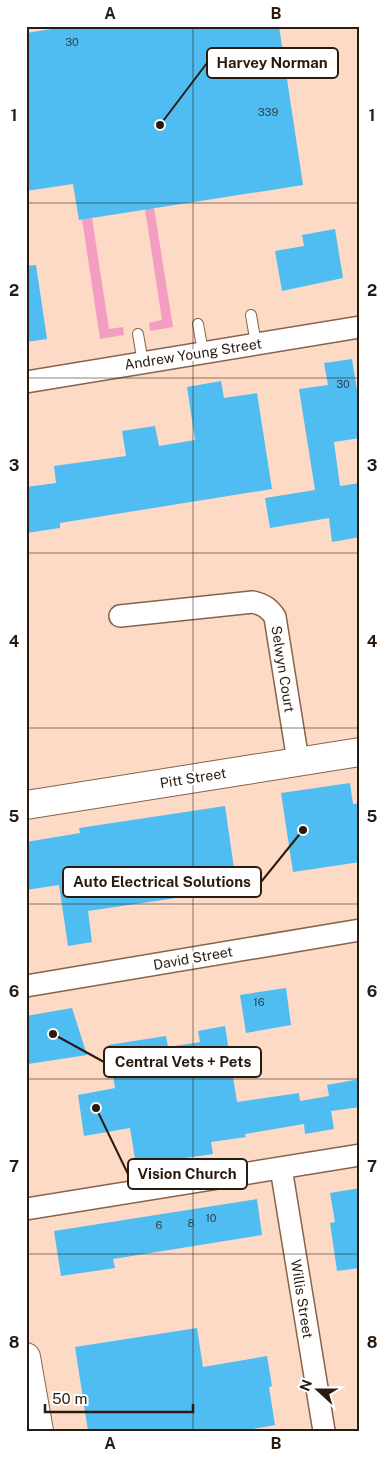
<svg xmlns="http://www.w3.org/2000/svg" width="386" height="1457" viewBox="0 0 386 1457" font-family="'Public Sans',sans-serif">
	<rect width="100%" height="100%" fill="#fddac5"/>
	<path fill="#f49dc2" d="M154,208L173,327L150,331L149,323L162,320L145,209Z
		M92,218L109,329L123,327L124,335L100,339L82,219Z"/>
	<path fill="#4fbdf2" d="M71,26H279L303,185L79,220L73,184L26,191V33Z
		M335,229L343,278L282,291L275,251L304,246L302,235Z
		M36,265L47,339L26,342V266Z
		M352,359L360,409V438L334,442L340,486L360,483V537L332,542L329,518L270,528L265,498L315,490L299,389L328,385L324,363Z
		M221,381L224,398L257,393L272,489L60,523V528L26,533V487L56,483L54,466L126,456L122,431L155,426L159,446L195,440L187,387Z
		M350,783L353,804L360,803V862L293,872L281,793Z
		M225,806L237,889L88,911L92,942L68,946L59,885L26,890V842L80,833L79,828Z
		M286,988L291,1025L246,1033L240,995Z
		M72,1008L87,1055L28,1064L26,1052V1016Z
		M225,1026L237,1102L299,1093L300,1101L329,1096L327,1085L360,1079V1107L331,1111L334,1129L305,1134L304,1124L245,1134L246,1137L211,1142L213,1154L136,1165L130,1128L84,1136L78,1095L115,1088L108,1045L166,1036L168,1047L200,1042L198,1031Z
		M360,1188V1268L337,1271L330,1223L335,1222L330,1193Z
		M257,1199L262,1235L113,1259L115,1268L61,1276L54,1231Z
		M197,1328L203,1367L267,1356L272,1386L269,1387L275,1425L242,1431H88L75,1347Z"/>
	<g fill="none" stroke-linecap="round" stroke-linejoin="round">
		<g stroke="#88624a" stroke-width="12">
			<path id="lane" d="M251,315L256,344
				M198,324L203,352
				M138,334L143,363"/>
		</g>
		<g stroke="#88624a" stroke-width="24">
			<path id="street" d="M26,382L360,327
				M120,616L253,602C264,605 269,608 275,617L298,761
				M26,986L360,930
				M281,1168L324,1431
				M26,1209L360,1155"/>
		</g>
		<g stroke="#88624a" stroke-width="30">
			<path id="secondary" d="M26,805L360,752
				M26,1357L39,1431"/>
		</g>
		<use href="#lane" stroke="#fff" stroke-width="10"/>
		<use href="#street" stroke="#fff" stroke-width="21"/>
		<use href="#secondary" stroke="#fff" stroke-width="28"/>
	</g>
	<path fill="none" stroke="#2a1b11" stroke-width="1" stroke-opacity="0.55" d="M193,26V1431M26,203H360M26,378H360M26,553H360M26,728H360M26,904H360M26,1079H360M26,1254H360"/>
	<g text-anchor="middle" dominant-baseline="central" stroke-width="4.5" stroke-linejoin="round" paint-order="stroke">
		<g font-size="11" fill="#334449">
			<text x="72" y="42">30</text>
			<text x="268" y="112">339</text>
			<text x="343" y="384">30</text>
			<text x="259" y="1002">16</text>
			<text x="211" y="1218">10</text>
			<text x="191" y="1223">8</text>
			<text x="159" y="1225">6</text>
		</g>
		<g font-size="14" fill="#2a1b11" stroke="#fff">
			<text transform="translate(193 354) rotate(-9)">Andrew Young Street</text>
			<text transform="translate(283 669) rotate(81)">Selwyn Court</text>
			<text transform="translate(193 778) rotate(-9)">Pitt Street</text>
			<text transform="translate(193 958) rotate(-10)">David Street</text>
			<text transform="translate(302 1299) rotate(81)">Willis Street</text>
		</g>
	</g>
	<path fill="none" stroke="#2a1b11" stroke-width="2" d="M160 125L207 63M303 830L261 882M53 1034L104 1062M96 1108L128 1174"/>
	<g fill="#2a1b11" stroke="#fff" stroke-width="2">
		<circle cx="160" cy="125" r="5"/>
		<circle cx="303" cy="830" r="5"/>
		<circle cx="53" cy="1034" r="5"/>
		<circle cx="96" cy="1108" r="5"/>
	</g>
	<g fill="#fff" stroke="#2a1b11" stroke-width="2">
		<rect x="207" y="48" width="131" height="30" rx="5"/>
		<rect x="63" y="867" width="198" height="30" rx="5"/>
		<rect x="104" y="1047" width="157" height="30" rx="5"/>
		<rect x="128" y="1159" width="119" height="30" rx="5"/>
	</g>
	<g font-size="15" text-anchor="middle" font-weight="bold" fill="#2a1b11">
		<text x="272" y="68">Harvey Norman</text>
		<text x="162" y="887">Auto Electrical Solutions</text>
		<text x="183" y="1067">Central Vets + Pets</text>
		<text x="187" y="1179">Vision Church</text>
	</g>
	<rect width="386" height="1457" fill="none" stroke="#ffffff" stroke-width="55"/>
	<g transform="translate(318 1390) rotate(291)" stroke="#ffffff" stroke-width="4" paint-order="stroke">
	<path d="M0-4L9 19L0 12L-9 19Z" fill="#2a1b11"/>
	<text y="-8" font-size="14" font-weight="bold" text-anchor="middle" fill="#2a1b11">N</text>
	</g>
	<path d="M45 1404v8h148v-8" fill="none" stroke="#2a1b11" stroke-width="2.5"/>
	<text x="52" y="1404" font-size="15" fill="#2a1b11" stroke="#ffffff" stroke-width="4" paint-order="stroke">50 m</text>
	<rect x="28" y="28" width="330" height="1402" fill="none" stroke="#2a1b11" stroke-width="2"/>
	<g font-size="16" text-anchor="middle" font-weight="bold" fill="#2a1b11">
		<text x="110" y="19">A</text>
		<text x="276" y="19">B</text>
		<text x="14" y="121">1</text>
		<text x="372" y="121">1</text>
		<text x="14" y="296">2</text>
		<text x="372" y="296">2</text>
		<text x="14" y="471">3</text>
		<text x="372" y="471">3</text>
		<text x="14" y="647">4</text>
		<text x="372" y="647">4</text>
		<text x="14" y="822">5</text>
		<text x="372" y="822">5</text>
		<text x="14" y="997">6</text>
		<text x="372" y="997">6</text>
		<text x="14" y="1172">7</text>
		<text x="372" y="1172">7</text>
		<text x="14" y="1348">8</text>
		<text x="372" y="1348">8</text>
		<text x="110" y="1449">A</text>
		<text x="276" y="1449">B</text>
	</g>
</svg>
